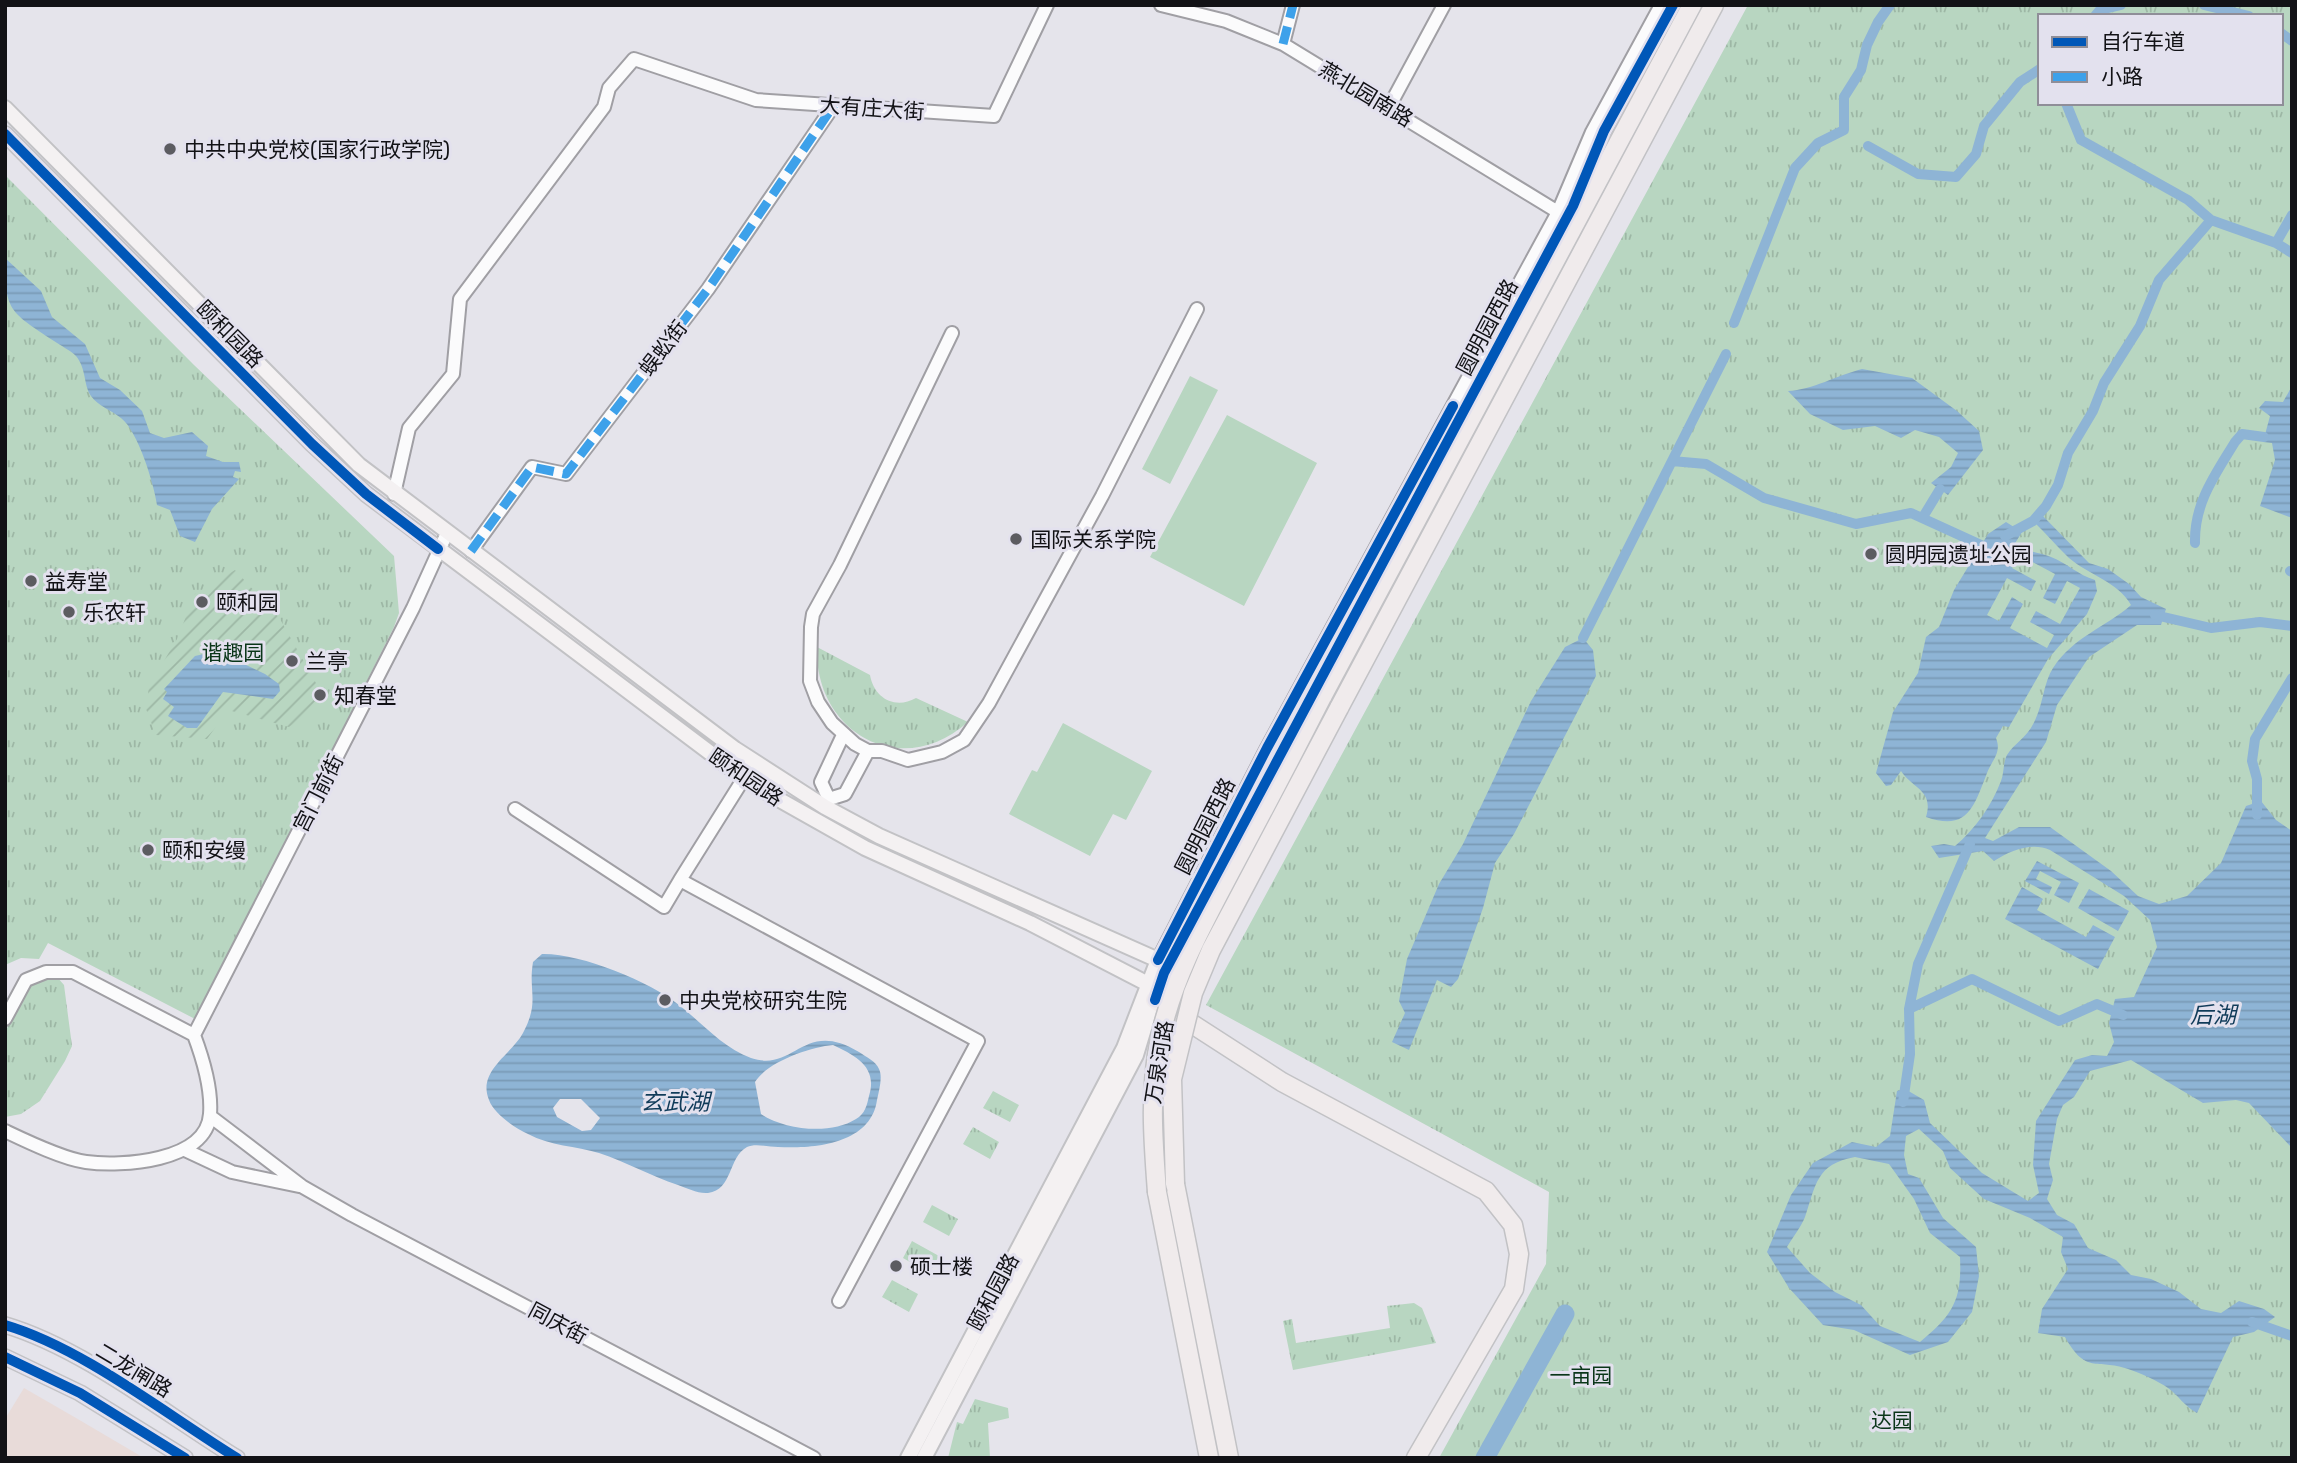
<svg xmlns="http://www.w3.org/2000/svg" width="2297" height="1463" viewBox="0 0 2297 1463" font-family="Rubik,'Noto Sans SC',sans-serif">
	<defs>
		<pattern id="grass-tufts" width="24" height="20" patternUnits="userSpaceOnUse" patternTransform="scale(1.75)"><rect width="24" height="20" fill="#b8d6c1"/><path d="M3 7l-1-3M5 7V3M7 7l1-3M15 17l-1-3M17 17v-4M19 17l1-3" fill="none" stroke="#9db7a5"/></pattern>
		<pattern id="garden-furrows" width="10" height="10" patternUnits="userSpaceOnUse" patternTransform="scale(1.75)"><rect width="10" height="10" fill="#b8d6c1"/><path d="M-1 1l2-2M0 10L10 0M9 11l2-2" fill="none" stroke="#9db7a5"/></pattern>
		<pattern id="water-rules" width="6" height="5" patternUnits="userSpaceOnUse" patternTransform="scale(1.75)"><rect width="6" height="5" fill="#8eb4d5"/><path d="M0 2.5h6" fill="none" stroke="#799ab6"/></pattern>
	</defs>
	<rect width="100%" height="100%" fill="#e5e4eb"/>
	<path fill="#e8dbd9" d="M24,1388L76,1418L144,1458H5V1419Z"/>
	<path fill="url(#grass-tufts)" fill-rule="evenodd" d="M1748,5H2292V1458H1439L1546,1264L1549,1192L1206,1005ZM2040,16H2281V103H2040Z
		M5,175L194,365L394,556L399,613L394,627L197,1020L48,943L39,959L21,958L5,965Z
		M817,647L870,675C874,698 895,710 916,698L968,722C901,782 814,732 817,647Z
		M57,977L64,985L72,1046L65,1061L40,1101L21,1114L5,1117V1032L29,987L41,980Z
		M993,1091L1019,1105L1010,1122L983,1108Z
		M973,1127L999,1142L990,1159L963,1144Z
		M932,1205L958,1219L949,1236L923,1222Z
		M912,1241L939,1256L929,1273L903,1258Z
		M892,1280L918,1294L909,1312L882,1297Z
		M1414,1303L1422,1308L1436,1343L1293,1370L1283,1321L1292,1319L1296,1343L1390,1328L1387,1306Z
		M975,1399L1008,1408L1009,1418L988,1423L990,1458H948L957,1422L963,1424Z"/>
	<path fill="url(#garden-furrows)" d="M235,570L280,619L321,692L308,715L289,727L228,710L207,739L156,735L146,709L149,686L177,639L195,594Z"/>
	<path fill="#b8d6c1" d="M1190,376L1218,390L1170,484L1142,469Z
		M1227,415L1317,463L1244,606L1150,557Z
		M1063,723L1152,771L1126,820L1113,814L1090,856L1009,814L1032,770L1037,772Z"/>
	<path fill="url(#water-rules)" fill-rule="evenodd" d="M5,258L41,291L52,317L85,344L100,378L120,390L142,411L150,433L164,438L192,432L208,446L206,456L223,462H239L241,472L235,471L233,477L239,479L212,509L195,542L180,536L170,510L157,505C154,484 138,431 121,418C111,410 98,406 91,396C83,384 87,370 76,356C70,350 61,346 54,341C9,311 5,311 5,258Z
		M1862,369L1912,378L1957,411L1979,431L1983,450L1948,495L1931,483L1951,467L1958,453L1939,437L1915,430L1901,438L1875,426L1843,430L1810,414L1788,391C1812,390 1838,375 1862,369Z
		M2292,386V518L2260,506L2275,460L2272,443L2263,442L2270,416L2259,408L2265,401L2283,402Z
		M2040,513L2089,563L2108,569L2129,584L2141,597L2166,609L2161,625H2137L2089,657L2057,705L2046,742L1985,838L1993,841L2019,827H2050L2111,871L2138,896L2159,904L2187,896L2221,863L2246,806L2261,801L2276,820L2292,831V1148L2249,1103L2236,1100L2203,1103L2131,1060L2090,1071L2074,1097L2063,1105L2057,1119L2049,1164L2053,1180L2047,1199L2057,1215L2074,1224L2088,1248L2116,1260L2131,1275L2151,1279L2179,1292L2201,1309L2221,1313L2239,1301L2264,1309L2275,1317L2254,1332L2233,1337L2197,1413C2184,1406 2179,1396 2168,1388C2158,1381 2141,1373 2128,1369C2096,1358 2086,1375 2065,1337L2038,1333L2042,1309L2068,1269L2061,1252L2063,1237L2030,1218L1984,1199L1950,1168L1943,1151L1919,1129L1906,1136L1904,1155L1908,1174L1919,1178L1943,1218L1976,1247L1979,1276L1972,1312L1948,1342L1910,1355L1854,1330L1823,1325L1789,1288L1767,1252L1791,1195L1813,1163L1852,1142L1876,1147L1890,1136L1897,1091L1905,1089L1924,1100L1930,1123L1982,1173L2028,1201L2039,1193L2033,1165L2036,1121L2075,1060L2092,1055L2107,1056L2114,1042L2109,1023L2115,999L2134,997L2157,947L2150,920L2124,896L2050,850C2032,842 2011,850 1994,861L1983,851L1939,858L1931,846L1944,844L1955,846C1975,829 1991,807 2001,781C2004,774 2003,763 2007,755C2014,743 2028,738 2036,718C2043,703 2044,682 2053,668C2074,636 2105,628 2131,605C2118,582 2089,575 2069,558C2056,546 2046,533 2033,521ZM1855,1157L1889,1164L1914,1199L1930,1233L1960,1257C1962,1300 1953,1315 1920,1342L1880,1326L1861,1305L1835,1292L1810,1273L1787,1247C1793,1237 1801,1227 1805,1217C1816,1185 1816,1164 1855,1157Z
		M2006,522L2022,532L2014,545C2027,552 2038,552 2051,557C2067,563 2078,575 2095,580L2097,591L2087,614L2048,659L2009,727L2003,726L1996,738C2002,753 1992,760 1987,773C1974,806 1968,832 1926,817C1934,790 1913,789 1901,771L1891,785L1886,786L1876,773L1893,712L1918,673L1926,637L1939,627L1954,590L1988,534ZM2019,555L2055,574L2043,598L2055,604L2067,581L2080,588L2060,624L2036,611L2030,622L2054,635L2047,648L2010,628L2023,604L2012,597L1999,621L1987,615L2007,578L2031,591L2036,581L2012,568Z
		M1583,638L1593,650L1596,676L1514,834L1495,863L1483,908L1458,979L1451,987L1437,980L1409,1050L1392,1042L1405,1013L1399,1001L1407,959L1439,884L1463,844L1531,701L1565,647Z
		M217,651L265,674L279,684L280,691L273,699L223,692L197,728H187L168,716L174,707L163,699L167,692L164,689L195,656Z
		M2037,861L2079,883L2069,903L2054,895L2061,882L2040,871L2036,879L2052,887L2049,894L2025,881Z
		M2022,887L2043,899L2037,910L2086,937L2093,925L2115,937L2098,969L2005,919Z
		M2089,889L2129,911L2118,931L2078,908Z
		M542,954C580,953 649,981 679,1005C701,1022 723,1048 751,1058C795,1073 803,1018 859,1052C866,1057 876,1061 879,1069C883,1077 879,1090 877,1100C871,1144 814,1149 778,1147C769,1147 755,1143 747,1147C728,1157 733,1190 708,1193C698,1194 687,1188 678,1185C651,1176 626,1162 599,1153C576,1146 550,1146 528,1134C515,1128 494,1114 489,1100C477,1071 511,1055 523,1033C540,1001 528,992 533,962ZM833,1045C856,1056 878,1067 869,1096C867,1105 865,1114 856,1119C831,1135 785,1130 761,1114L755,1082C767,1062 810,1047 833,1045ZM560,1099H581L600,1118L591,1130L582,1131L557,1117L553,1108Z"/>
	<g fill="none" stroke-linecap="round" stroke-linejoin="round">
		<path stroke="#8eb4d5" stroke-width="10" d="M2204,5L2249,16
			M2095,16L2100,10L2121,5
			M2281,33L2292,41
			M2066,103L2081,140L2188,200L2211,220L2276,243L2292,215
			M1868,146L1918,174L1956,177L1976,154L1984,126L2020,82L2040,69
			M2276,243L2292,253
			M1734,323L1795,168L1818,143L1844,130V97L1861,70L1867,45L1878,22L1890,5
			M1726,354L1672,461L1706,464L1764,498L1856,524L1911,513L1992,550
			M1923,517L1940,489
			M2005,536L2033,521L2046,506L2058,485L2068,453L2093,411L2104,383L2140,326L2159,280L2211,220
			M2195,543C2194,503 2215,475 2235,442L2242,434L2264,437
			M2290,571L2292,572
			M2155,615L2211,628L2260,622L2292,626
			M1583,638L1672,461
			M2257,815V779L2252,761L2255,739L2292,678
			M1909,1009L1972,979L2059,1021L2097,1004L2123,1015
			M1903,1102L1910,1054L1909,1009L1918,964L1970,844
			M2252,1322L2292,1336"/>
		<path stroke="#8eb4d5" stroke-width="19" d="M1485,1458L1565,1314"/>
		<g stroke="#a09fa4" stroke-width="16">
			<path id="minor" d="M1161,5L1226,21L1283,44L1558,212
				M1283,44L1293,5
				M1389,107L1444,5
				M952,333L840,565L813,614L811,627L810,681L818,702L832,723L855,744L868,751H882L908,760L942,752L964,740L989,703L1102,496L1197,309
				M394,494L409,428L453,374L460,299L604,107L609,88L634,59L756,100L994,116L1047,5
				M471,551L532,467L566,474L708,289L834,105
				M744,778L680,880L978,1041L839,1301
				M829,799L821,782L843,735
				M825,807L829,799L845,794L868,751
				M515,809L664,907L680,880
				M1158,960L1267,748L1558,212L1592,132L1661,5
				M1155,1000L1164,973L1573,206L1604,131L1673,5
				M5,1019L26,980L46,972H73L194,1035C203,1059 212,1088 210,1114C207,1162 120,1167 86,1162C63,1159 26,1141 5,1131
				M194,1035L413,608L447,533
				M210,1116L303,1187L352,1215L814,1458
				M185,1150L232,1172L299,1186"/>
		</g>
		<g stroke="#c2c2c5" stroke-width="18">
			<path id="major" d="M5,108L359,465L735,749L825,807L879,836L1158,960
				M5,134L312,444L366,494L725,764L771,795L865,848L1030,923L1148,984
				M5,1325C83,1348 167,1415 237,1458
				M5,1357L80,1393L185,1458
				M908,1458L1124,1048L1158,960
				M924,1458L1136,1055L1155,992"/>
		</g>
		<g stroke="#c2c2c5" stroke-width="21">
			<path id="highway" d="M1322,697L1692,5
				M1339,708L1714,5
				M1155,1000L1282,1082L1486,1191L1513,1225L1519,1254L1514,1289L1416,1458
				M1175,1184L1229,1458
				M1157,1192L1209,1458"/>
		</g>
		<use href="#minor" stroke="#fbfbfc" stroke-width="12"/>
		<use href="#major" stroke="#f4f1f2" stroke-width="14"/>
		<use href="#highway" stroke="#f0ebec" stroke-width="18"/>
		<g stroke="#c2c2c5" stroke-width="21" stroke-linecap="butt">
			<path id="highway-bridge" d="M1175,1184L1172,1079L1193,993L1211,950L1339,708
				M1157,1192C1153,1140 1149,1090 1160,1038C1173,977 1204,922 1233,867C1263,811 1293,754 1322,697"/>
		</g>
		<use href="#highway-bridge" stroke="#f0ebec" stroke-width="18"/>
		<path stroke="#3da1ea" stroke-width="9" stroke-dasharray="18 9" stroke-linecap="butt" d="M1283,44L1293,5
			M471,551L532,467L566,474L708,289L834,105"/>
		<g stroke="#e3e1ee" stroke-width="15">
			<path id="cycleway" d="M5,134L312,444L366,494L438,549
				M1158,960L1267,748L1453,406
				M1155,1000L1164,973L1573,206L1604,131L1673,5
				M5,1325C83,1348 167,1415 237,1458
				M5,1357L80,1393L185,1458"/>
		</g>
		<use href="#cycleway" stroke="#0057b8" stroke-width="10"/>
	</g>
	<g fill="#5c5c61" stroke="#e3e1ee" stroke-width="2.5">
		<circle cx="170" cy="149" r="7"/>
		<circle cx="1016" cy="539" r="7"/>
		<circle cx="1871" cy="554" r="7"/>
		<circle cx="31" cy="581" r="7"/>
		<circle cx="202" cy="602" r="7"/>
		<circle cx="69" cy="612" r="7"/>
		<circle cx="292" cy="661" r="7"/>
		<circle cx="320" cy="695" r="7"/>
		<circle cx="148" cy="850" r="7"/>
		<circle cx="665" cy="1000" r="7"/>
		<circle cx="896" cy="1266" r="7"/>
	</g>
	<g text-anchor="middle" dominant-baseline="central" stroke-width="6" stroke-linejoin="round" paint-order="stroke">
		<g font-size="21" fill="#121216" stroke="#e3e1ee">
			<text transform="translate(1366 94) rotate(31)">燕北园南路</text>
			<text transform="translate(872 108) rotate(4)">大有庄大街</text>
			<text transform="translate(1487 327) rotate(-62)">圆明园西路</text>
			<text transform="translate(230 334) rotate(45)">颐和园路</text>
			<text transform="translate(663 348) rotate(-52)">蜈蚣街</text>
			<text transform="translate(746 777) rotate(34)">颐和园路</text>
			<text transform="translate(318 793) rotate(-63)">宫门前街</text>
			<text transform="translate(1205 826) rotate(-63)">圆明园西路</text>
			<text transform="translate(1159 1062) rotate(-81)">万泉河路</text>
			<text transform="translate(993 1292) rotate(-62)">颐和园路</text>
			<text transform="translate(558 1323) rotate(28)">同庆街</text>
			<text transform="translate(134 1370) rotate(31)">二龙闸路</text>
		</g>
		<g font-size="21" fill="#121216" stroke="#e3e1ee" text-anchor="start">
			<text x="184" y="149">中共中央党校(国家行政学院)</text>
			<text x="1030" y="539">国际关系学院</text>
			<text x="1885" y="554">圆明园遗址公园</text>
			<text x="45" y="581">益寿堂</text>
			<text x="216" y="602">颐和园</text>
			<text x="83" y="612">乐农轩</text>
			<text x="306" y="661">兰亭</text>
			<text x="334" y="695">知春堂</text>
			<text x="162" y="850">颐和安缦</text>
			<text x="679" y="1000">中央党校研究生院</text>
			<text x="910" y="1266">硕士楼</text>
		</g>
		<g font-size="21" fill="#0a3619" stroke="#e3e1ee">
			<text x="233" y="652">谐趣园</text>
			<text x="1581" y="1375">一亩园</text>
			<text x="1892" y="1420">达园</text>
		</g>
		<g font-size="23" font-style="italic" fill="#103b59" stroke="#e3e1ee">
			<text x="2213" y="1015">后湖</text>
			<text x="675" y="1102">玄武湖</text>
		</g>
	</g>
	<rect width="2297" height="1463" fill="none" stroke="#121216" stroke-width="14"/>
	<rect x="2038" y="14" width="245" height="91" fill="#e3e1ee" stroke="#8f8e98" stroke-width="2"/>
	<rect x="2052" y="37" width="35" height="10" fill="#0057b8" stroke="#8f8e98" stroke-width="2"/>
	<text x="2101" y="49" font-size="21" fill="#121216">自行车道</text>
	<rect x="2052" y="72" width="35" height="10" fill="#3da1ea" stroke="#8f8e98" stroke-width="2"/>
	<text x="2101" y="84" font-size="21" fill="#121216">小路</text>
</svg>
